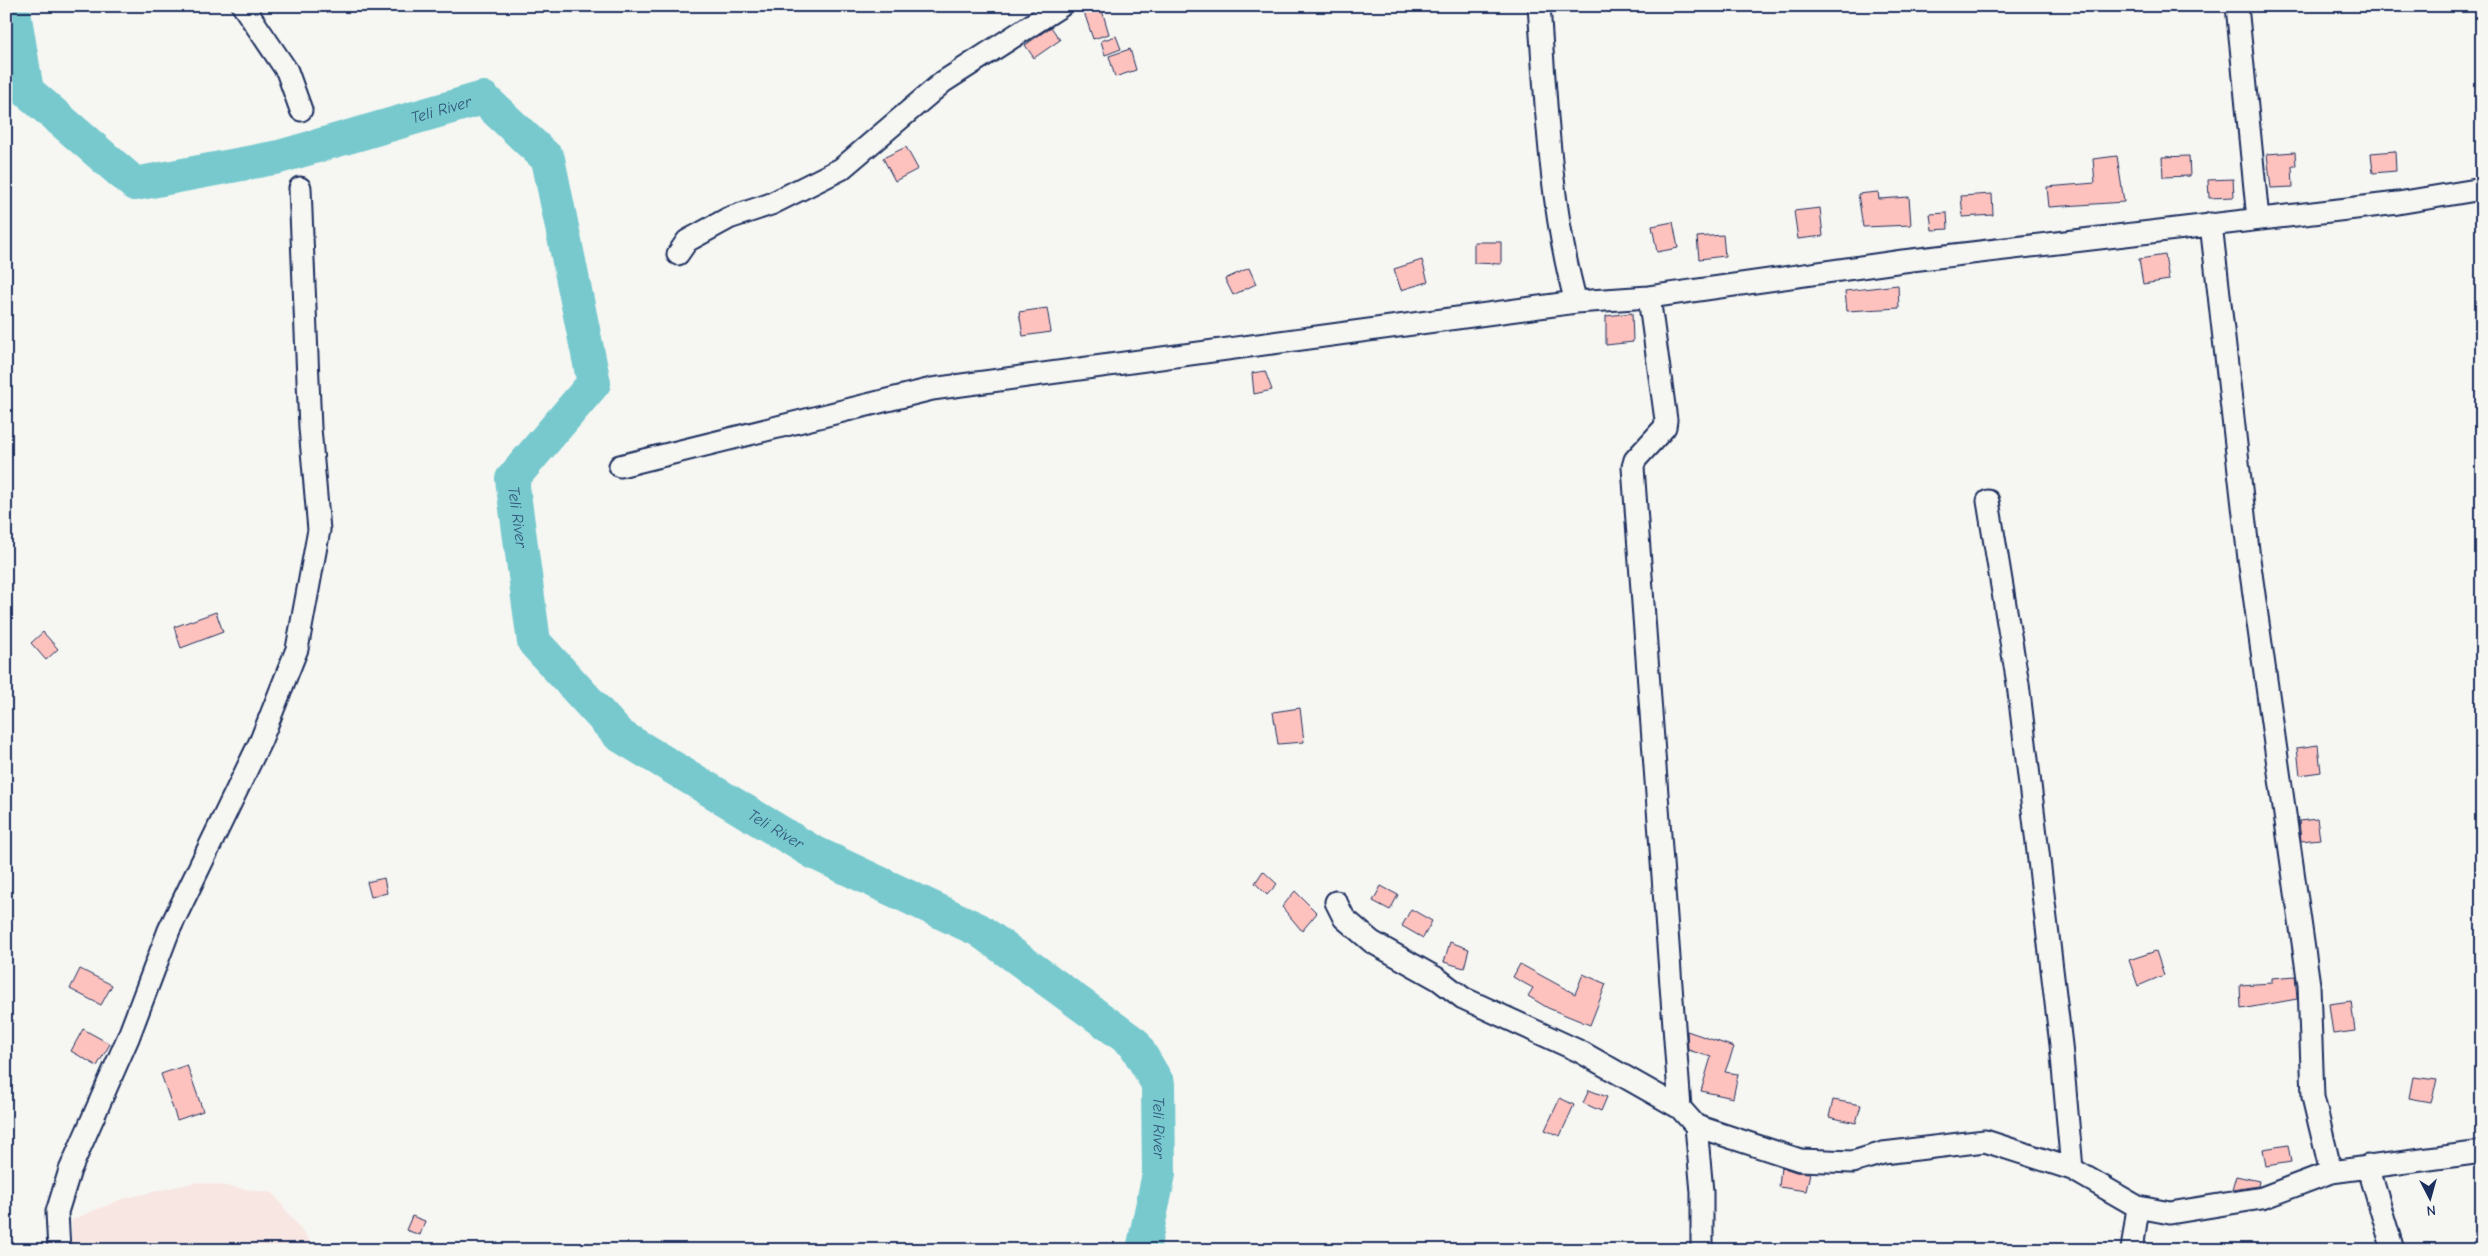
<svg xmlns="http://www.w3.org/2000/svg" width="2488" height="1256" viewBox="0 0 2488 1256" font-family="'Comic Neue',sans-serif">
	<rect width="100%" height="100%" fill="#f6f6f2"/>
	<filter id="ink" filterUnits="userSpaceOnUse"><feTurbulence type="fractalNoise" baseFrequency=".02" numOctaves="2"/><feDisplacementMap in="SourceGraphic" scale="10" xChannelSelector="R" yChannelSelector="G"/><feConvolveMatrix kernelMatrix="1 2 1 2 8 2 1 2 1" color-interpolation-filters="sRGB"/></filter>
	<g filter="url(#ink)">
		<path fill="#f8e6e2" d="M196,1182L273,1193L316,1250H71L72,1220L122,1199Z"/>
		<g fill="none" stroke-linecap="round" stroke-linejoin="round">
			<path stroke="#77c9ce" stroke-width="34" id="s1" d="M13,6L27,91L135,184L279,157L483,98L548,159L594,383L512,479L534,642L619,735L813,852L979,930L1134,1043L1158,1084L1159,1174L1143,1250"/>
		</g>
		<path fill="#fec2be" stroke="#1b2f5e" d="M1101,7L1109,34L1093,39L1084,12Z
			M1051,27L1060,40L1034,58L1025,45Z
			M1116,36L1121,49L1105,55L1101,41Z
			M1130,49L1136,70L1115,77L1109,56Z
			M906,147L918,169L895,181L883,158Z
			M2395,151L2396,171L2373,173L2371,153Z
			M2295,152L2296,166H2292L2293,187L2271,188L2267,154Z
			M2117,156L2124,202L2049,207L2047,187L2095,183L2093,159Z
			M2189,156L2190,176L2163,177L2162,157Z
			M2233,179L2234,197L2209,198L2208,180Z
			M1878,192L1879,199L1909,197L1911,225L1863,227L1858,194Z
			M1992,194L1993,215L1963,217L1961,196Z
			M1820,208L1823,236L1798,239L1794,211Z
			M1947,213L1948,229L1932,230L1930,214Z
			M1673,222L1678,248L1657,252L1652,226Z
			M1723,235L1725,256L1699,259L1697,237Z
			M1474,242H1501V264L1474,263Z
			M2165,255L2169,280L2143,284L2139,259Z
			M1422,260L1428,282L1401,290L1394,269Z
			M1249,268L1256,284L1233,295L1225,279Z
			M1898,285L1899,308L1847,311L1845,291Z
			M1047,308L1051,332L1023,336L1019,312Z
			M1632,313L1633,342L1606,345V316Z
			M1265,371L1272,390L1254,394L1252,373Z
			M216,612L223,632L181,648L174,627Z
			M43,632L58,649L46,660L31,643Z
			M1300,708L1304,742L1278,744L1273,712Z
			M2318,745L2321,772L2300,775L2297,748Z
			M2317,819L2320,839L2301,841L2299,821Z
			M1263,871L1277,884L1267,895L1255,883Z
			M384,878L387,893L371,897L367,882Z
			M1381,886L1398,895L1390,910L1373,901Z
			M1295,891L1317,913L1302,931L1282,907Z
			M1411,909L1432,921L1423,938L1402,926Z
			M1450,942L1469,949L1464,968L1444,962Z
			M2156,951L2164,975L2138,986L2129,960Z
			M1520,964L1575,994L1583,974L1606,984L1590,1025L1548,1008L1528,996L1533,988L1513,977Z
			M80,969L112,985L101,1005L70,989Z
			M2295,976L2297,999L2241,1009L2240,985L2272,983V978Z
			M2351,1001L2355,1031L2333,1034L2329,1004Z
			M83,1029L110,1044L97,1066L71,1051Z
			M1687,1031L1734,1047L1725,1072L1738,1074L1733,1098L1701,1091L1711,1057L1688,1050Z
			M187,1065L203,1111L177,1120L161,1074Z
			M2413,1077L2437,1080L2431,1102L2409,1098Z
			M1589,1090L1607,1097L1601,1111L1583,1103Z
			M1560,1098L1574,1105L1560,1136L1545,1130Z
			M1833,1100L1861,1105L1856,1123L1829,1117Z
			M2288,1145L2291,1162L2266,1166L2263,1149Z
			M1781,1167L1796,1172L1810,1173L1806,1191L1779,1187Z
			M2236,1176L2259,1181L2258,1186L2232,1190Z
			M412,1216L425,1221L420,1235L406,1230Z"/>
		<g fill="none" stroke-linecap="round" stroke-linejoin="round">
			<g stroke="#1b2f5e" stroke-width="25">
				<path id="minor" d="M243,6L287,71L301,110
					M1539,6C1546,102 1550,209 1576,302
					M2237,6L2258,219
					M2211,224L2249,559L2309,985L2313,1097L2331,1172
					M678,254L687,241L729,218L771,204L841,169L943,82L1061,6
					M1649,297L1666,420L1665,427L1635,460L1633,467L1680,1108L1696,1126L1800,1160L1853,1162L1883,1153L1985,1141L2072,1169L2138,1207L2170,1213L2262,1198L2331,1172L2482,1152
					M620,466L932,389L1576,302L1649,297L1903,261L2398,203L2482,189
					M1988,501L2018,684L2061,1045L2072,1169
					M1336,902L1344,918L1372,942L1438,979L1463,998L1581,1052L1680,1108
					M1696,1126L1702,1192V1250
					M2368,1166L2393,1250
					M59,1250L57,1212L70,1170L128,1038L169,930L261,740L297,649L319,530L310,428L300,188
					M2132,1250L2138,1207"/>
			</g>
			<use href="#minor" stroke="#f6f6f2" stroke-width="21"/>
		</g>
	</g>
	<g text-anchor="middle" dominant-baseline="central" stroke-width="4.5" stroke-linejoin="round" paint-order="stroke">
		<g font-size="16" font-style="italic" fill="#32567a" stroke="#f6f6f2">
			<text stroke="none"><textPath href="#s1" startOffset="544">Teli River</textPath></text>
			<text stroke="none"><textPath href="#s1" startOffset="1070">Teli River</textPath></text>
			<text stroke="none"><textPath href="#s1" startOffset="1505">Teli River</textPath></text>
			<text stroke="none"><textPath href="#s1" startOffset="2015">Teli River</textPath></text>
		</g>
	</g>
	<rect width="2488" height="1256" fill="none" stroke="#f6f6f2" stroke-width="25"/>
	<rect x="12" y="12" width="2463" height="1231" fill="none" stroke="#1b2f5e" stroke-width="2" filter="url(#ink)"/>
	<g transform="translate(2430 1198) rotate(174)" stroke="#f6f6f2" stroke-width="4" paint-order="stroke">
	<path d="M0-4L9 19L0 12L-9 19Z" fill="#1b2f5e"/>
	<text y="-8" font-size="14" font-weight="bold" text-anchor="middle" fill="#1b2f5e">N</text>
	</g>
</svg>
